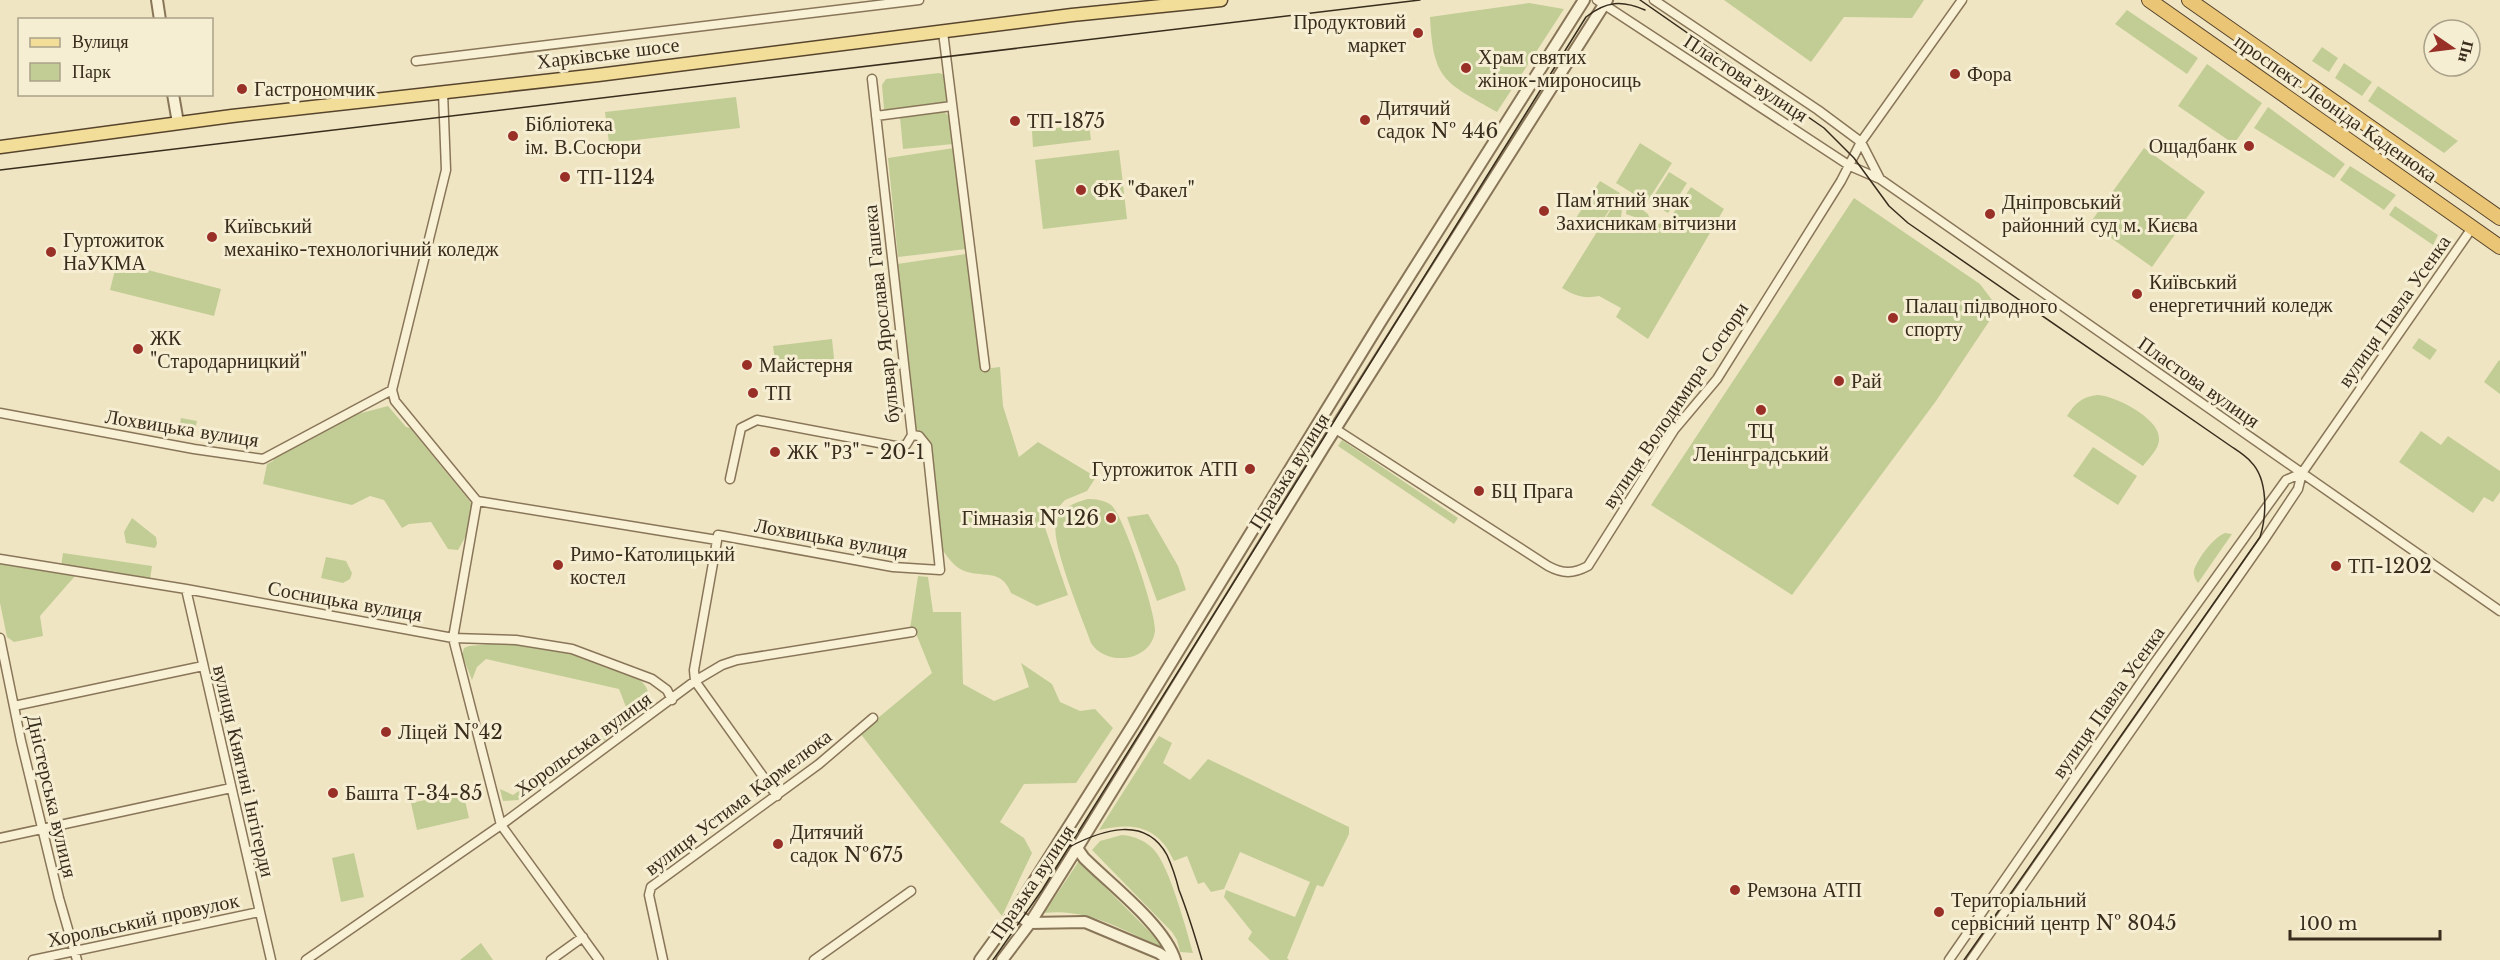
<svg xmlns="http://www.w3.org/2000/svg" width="2500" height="960" viewBox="0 0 2500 960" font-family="'Libre Baskerville',serif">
	<rect width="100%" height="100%" fill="#efe5c2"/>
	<path fill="#c2cd96" d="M1724,0H1924L1912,18L1844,17L1811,62Z
		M1529,3L1564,9L1497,112C1445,82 1433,81 1430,17Z
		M2127,10L2198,58L2187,74L2115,24Z
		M2322,47L2338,58L2329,72L2312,61Z
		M2344,63L2372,82L2362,96L2335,78Z
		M2207,64L2262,103L2234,144L2178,106Z
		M939,73L945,75L948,98L942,106L891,112L884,109L882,85L886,79Z
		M2378,86L2458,141L2444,153L2368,101Z
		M736,97L740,128L609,143L605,112Z
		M2268,107L2345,164L2334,178L2254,128Z
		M944,112L949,116L953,144L903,149L900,117Z
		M1089,124L1091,140L1033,147L1032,131Z
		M1640,143L1672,163L1647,202L1616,183Z
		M954,148L966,249L898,257L888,158Z
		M2144,148L2205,192L2152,267L2090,223Z
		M1119,150L1127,219L1043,229L1035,160Z
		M2350,166L2396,195L2384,210L2340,180Z
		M1669,172L1687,183L1668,213L1650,202Z
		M1600,181L1620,193L1596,231L1576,218Z
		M1691,187L1724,209L1648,339L1616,317L1621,308L1599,296C1584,299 1575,296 1562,288L1618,198L1623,202L1621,217L1625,222L1666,224Z
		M1854,198L1980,284L1998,308L1936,401L1792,595L1651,505Z
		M1631,201L1648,214L1650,219L1643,220L1626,214L1627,204Z
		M2395,206L2438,235L2433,245L2389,215Z
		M966,254L983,369L1000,367L1003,406L1019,457L1038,442L1096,477L1087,491L1065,500L1054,512L1039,510L1068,595L1037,606L1011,593C1001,567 982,579 962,570C954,566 947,557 942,549L929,444L925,435L913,427L897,264Z
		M117,262L221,289L214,316L110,290Z
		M2419,338L2437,350L2430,360L2412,348Z
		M832,339L835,368L777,375L773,346Z
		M2499,360L2500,361V394L2484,382Z
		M2097,395C2114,395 2159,418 2159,438C2160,448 2149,458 2143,466L2067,416C2075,403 2082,397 2097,395Z
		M388,406L406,427L410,428L472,504L467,534L458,550L448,549L431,522L409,524L402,528L384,500L370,496L352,505L263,484L267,464L273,461L275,455L350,416Z
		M181,418L197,421L193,438L177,436Z
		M2421,431L2441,445L2448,436L2500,471V492L2493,502L2484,497L2473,513L2399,462Z
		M1342,440L1458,518L1454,524L1338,446Z
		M2093,447L2137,476L2118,505L2073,476Z
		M1088,499C1096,499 1104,500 1111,505C1123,514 1157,615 1155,631C1151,662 1106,667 1091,643C1083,620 1050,543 1056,522C1060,508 1076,502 1088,499Z
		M1148,514L1178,566L1186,590L1157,601L1127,517Z
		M132,518L156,537L157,544L155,548L126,543L124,532Z
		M2225,533L2232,534L2198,583C2195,579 2193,575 2194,570C2198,558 2214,537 2225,533Z
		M63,553L152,566L150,580L61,567Z
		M326,557L346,561L352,573L350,579L343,583L321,578Z
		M0,564L75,576L40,616L43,636L14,642L7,637L0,603Z
		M918,576L928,577L933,612H961L963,684L994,701L1029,687L1021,663L1052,684L1060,702L1080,711L1095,709L1113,728L1076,783L1024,784L1000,822L1024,838L1032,853L1002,916L860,733L932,673L915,631L910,629Z
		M501,643L566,652L635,677C650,685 651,697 646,712L518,800L503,801L500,789L513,795L630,717L619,689L486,659L477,667L472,680L462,655L464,648L469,646Z
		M1159,736L1172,743L1163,763L1190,780L1208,759L1349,827V834L1323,887L1317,885L1287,958L1289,960H1270L1248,939L1252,932L1224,897L1226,890L1295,917L1310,882L1240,852L1224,889L1211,892L1204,882L1198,884L1187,856L1174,861C1158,826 1134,822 1099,830Z
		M463,792L469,818L417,830L411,803Z
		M1122,835C1134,836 1147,841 1155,851C1170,869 1186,928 1193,953L1180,952L1177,940L1172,932L1092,850L1100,841Z
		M354,853L364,897L341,902L332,858Z
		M1079,861L1157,939L1164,948C1123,931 1090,908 1044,913Z
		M481,943L493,960H460Z"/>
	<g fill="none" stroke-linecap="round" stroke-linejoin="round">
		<g stroke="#897659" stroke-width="11">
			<path id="minor" d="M1597,0L1850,166L1880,179L2500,611
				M1654,0L1818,110L1861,142L1880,179
				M943,32L985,367
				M416,61L919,0
				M872,79L912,435
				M876,116L952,106
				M392,390L446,170L443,92
				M0,413L194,449L263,459L392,390L395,401L477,501L717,540
				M1320,419L1548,566C1563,574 1573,574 1588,566L1674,430L1717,379L1841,181L1861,142L1962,0
				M730,479L741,428L757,420L895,446L906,445L912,435
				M477,501L453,638L501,825L599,960
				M0,559L186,589L453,638L516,640L572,649L652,679L667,690L672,700
				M186,589L271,960
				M0,638L21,741L59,898L77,960
				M14,706L203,666
				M777,796L695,681L694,670L718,535L893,567L940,570L927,446L919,436L912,435
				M0,838L231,788
				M33,960L259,912
				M306,960L501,825L695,681L722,665L737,660L912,632
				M551,960L583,937
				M663,960L649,895L651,887L819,764L873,718
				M814,960L911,891
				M1949,960L2153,665L2286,480L2302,473
				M1971,960L2264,540L2298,489L2302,473L2472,228"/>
		</g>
		<g stroke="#897659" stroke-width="14">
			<path id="tertiary" d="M157,0L160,20
				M173,94L178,123
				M1077,848L1084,858C1111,885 1164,925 1175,960
				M1014,913L1030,923L1085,922L1159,953L1169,960
				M980,960L1014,913L1133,725L1381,321L1584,0
				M1002,960L1030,923L1082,840L1325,445L1607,0"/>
		</g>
		<g stroke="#57442d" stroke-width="15">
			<path id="primary" d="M0,147L232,116L598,75L1072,15L1221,0"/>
		</g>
		<g stroke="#57442d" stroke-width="16">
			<path id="trunk" d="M2149,0L2500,247
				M2189,0L2500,218"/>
		</g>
		<use href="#minor" stroke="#f9f1d6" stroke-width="8"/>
		<use href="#tertiary" stroke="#f9f1d6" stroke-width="10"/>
		<use href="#primary" stroke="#f3de99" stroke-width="12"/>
		<use href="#trunk" stroke="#eac575" stroke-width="14"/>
		<path stroke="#382d1d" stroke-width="1.5" d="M1640,0L1824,128L1854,158L1889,206L1908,223L2232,447C2238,451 2246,456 2251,462C2268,479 2267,515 2260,537L1964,960
			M0,170L1420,0
			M1069,847C1102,830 1145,815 1167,855C1172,866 1176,878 1179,890C1188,913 1195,936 1202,960
			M993,960L1042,890L1586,17C1606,1 1622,0 1645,10"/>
	</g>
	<g fill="#993028" stroke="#f6eed2" stroke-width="2">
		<circle cx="1418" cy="33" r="6"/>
		<circle cx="1466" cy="68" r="6"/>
		<circle cx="1955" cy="74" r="6"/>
		<circle cx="242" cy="89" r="6"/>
		<circle cx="1365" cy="120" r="6"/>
		<circle cx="1015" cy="121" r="6"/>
		<circle cx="513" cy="136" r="6"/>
		<circle cx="2249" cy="146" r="6"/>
		<circle cx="565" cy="177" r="6"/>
		<circle cx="1081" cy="190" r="6"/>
		<circle cx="1544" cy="211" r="6"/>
		<circle cx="1990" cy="214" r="6"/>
		<circle cx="212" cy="237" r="6"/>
		<circle cx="51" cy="252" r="6"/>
		<circle cx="2137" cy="294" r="6"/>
		<circle cx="1893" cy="318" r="6"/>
		<circle cx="138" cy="349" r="6"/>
		<circle cx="747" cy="365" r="6"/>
		<circle cx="1839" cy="381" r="6"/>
		<circle cx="753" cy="393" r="6"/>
		<circle cx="1761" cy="410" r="6"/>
		<circle cx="775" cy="452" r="6"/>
		<circle cx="1250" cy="469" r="6"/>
		<circle cx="1479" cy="491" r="6"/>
		<circle cx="1111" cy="518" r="6"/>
		<circle cx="558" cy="565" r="6"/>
		<circle cx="2336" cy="566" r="6"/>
		<circle cx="386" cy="732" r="6"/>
		<circle cx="333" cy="793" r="6"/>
		<circle cx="778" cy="844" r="6"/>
		<circle cx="1735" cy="890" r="6"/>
		<circle cx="1939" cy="912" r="6"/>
	</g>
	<g text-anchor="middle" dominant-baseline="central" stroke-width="6" stroke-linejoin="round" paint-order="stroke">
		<g font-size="20" fill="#382d1d" stroke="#f6eed2" text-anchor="start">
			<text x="1406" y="22" text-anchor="end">Продуктовий<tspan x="1406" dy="23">маркет</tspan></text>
			<text x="1478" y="57">Храм святих<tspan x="1478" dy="23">жінок-мироносиць</tspan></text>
			<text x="1967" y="74">Фора</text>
			<text x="254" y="89">Гастрономчик</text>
			<text x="1377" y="108">Дитячий<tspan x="1377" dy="23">садок № 446</tspan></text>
			<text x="1027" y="121">ТП-1875</text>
			<text x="525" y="124">Бібліотека<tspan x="525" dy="23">ім. В.Сосюри</tspan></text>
			<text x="2237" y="146" text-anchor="end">Ощадбанк</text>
			<text x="577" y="177">ТП-1124</text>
			<text x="1093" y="190">ФК "Факел"</text>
			<text x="1556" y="200">Пам'ятний знак<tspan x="1556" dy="23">Захисникам вітчизни</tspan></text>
			<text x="2002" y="202">Дніпровський<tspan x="2002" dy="23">районний суд м. Києва</tspan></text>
			<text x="224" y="226">Київський<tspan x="224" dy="23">механіко-технологічний коледж</tspan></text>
			<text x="63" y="240">Гуртожиток<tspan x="63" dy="23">НаУКМА</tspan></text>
			<text x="2149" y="282">Київський<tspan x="2149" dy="23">енергетичний коледж</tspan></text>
			<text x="1905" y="306">Палац підводного<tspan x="1905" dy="23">спорту</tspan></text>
			<text x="150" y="338">ЖК<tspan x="150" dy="23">"Стародарницкий"</tspan></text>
			<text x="759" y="365">Майстерня</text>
			<text x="1851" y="381">Рай</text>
			<text x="765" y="393">ТП</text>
			<text x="1761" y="431" text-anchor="middle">ТЦ<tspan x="1761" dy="23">Ленінградський</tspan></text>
			<text x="787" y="452">ЖК "РЗ" - 20-1</text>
			<text x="1238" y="469" text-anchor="end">Гуртожиток АТП</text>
			<text x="1491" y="491">БЦ Прага</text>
			<text x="1099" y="518" text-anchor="end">Гімназія №126</text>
			<text x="570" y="554">Римо-Католицький<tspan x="570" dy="23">костел</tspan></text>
			<text x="2348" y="566">ТП-1202</text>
			<text x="398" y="732">Ліцей №42</text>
			<text x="345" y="793">Башта Т-34-85</text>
			<text x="790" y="832">Дитячий<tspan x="790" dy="23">садок №675</tspan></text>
			<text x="1747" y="890">Ремзона АТП</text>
			<text x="1951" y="900">Територіальний<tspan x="1951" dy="23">сервісний центр № 8045</tspan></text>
		</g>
		<g font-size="20" fill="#382d1d" stroke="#f6eed2">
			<text transform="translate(608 53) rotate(-7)">Харківське шосе</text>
			<text transform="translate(1746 78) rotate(33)">Пластова вулиця</text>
			<text transform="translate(2336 108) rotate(35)">проспект Леоніда Каденюка</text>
			<text transform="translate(2394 311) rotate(-55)">вулиця Павла Усенка</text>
			<text transform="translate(881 314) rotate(-96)">бульвар Ярослава Гашека</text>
			<text transform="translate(2199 382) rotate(35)">Пластова вулиця</text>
			<text transform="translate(1675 405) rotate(-56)">вулиця Володимира Сосюри</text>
			<text transform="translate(182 428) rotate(9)">Лохвицька вулиця</text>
			<text transform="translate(1289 471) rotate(-58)">Празька вулиця</text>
			<text transform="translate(831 538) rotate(10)">Лохвицька вулиця</text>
			<text transform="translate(345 601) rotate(10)">Сосницька вулиця</text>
			<text transform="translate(2108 702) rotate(-55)">вулиця Павла Усенка</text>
			<text transform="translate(583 744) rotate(-36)">Хорольська вулиця</text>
			<text transform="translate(244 771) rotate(77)">вулиця Княгині Інгігерди</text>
			<text transform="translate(52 796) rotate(77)">Дністерська вулиця</text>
			<text transform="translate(738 802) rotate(-37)">вулиця Устима Кармелюка</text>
			<text transform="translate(1032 882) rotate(-56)">Празька вулиця</text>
			<text transform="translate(143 920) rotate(-12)">Хорольський провулок</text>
		</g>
	</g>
	<rect x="18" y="18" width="195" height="78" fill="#f6eed2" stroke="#aaa18a" stroke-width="1.5"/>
	<rect x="30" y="38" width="30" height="9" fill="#f3de99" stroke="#aaa18a" stroke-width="1.5"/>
	<text x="72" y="48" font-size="18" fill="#382d1d">Вулиця</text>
	<rect x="30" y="63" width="30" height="18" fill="#c2cd96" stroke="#aaa18a" stroke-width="1.5"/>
	<text x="72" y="78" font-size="18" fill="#382d1d">Парк</text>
	<g transform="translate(2452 48) rotate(104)"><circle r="28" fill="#f6eed2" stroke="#aaa18a" stroke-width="1.5"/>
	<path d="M0-4.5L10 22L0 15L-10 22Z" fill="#993028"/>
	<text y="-9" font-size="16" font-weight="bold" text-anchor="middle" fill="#382d1d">Пн</text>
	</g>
	<path d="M2290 930v9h150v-9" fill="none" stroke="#382d1d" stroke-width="3"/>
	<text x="2299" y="930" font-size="18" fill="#382d1d" stroke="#f6eed2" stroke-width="4.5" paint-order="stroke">100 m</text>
</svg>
